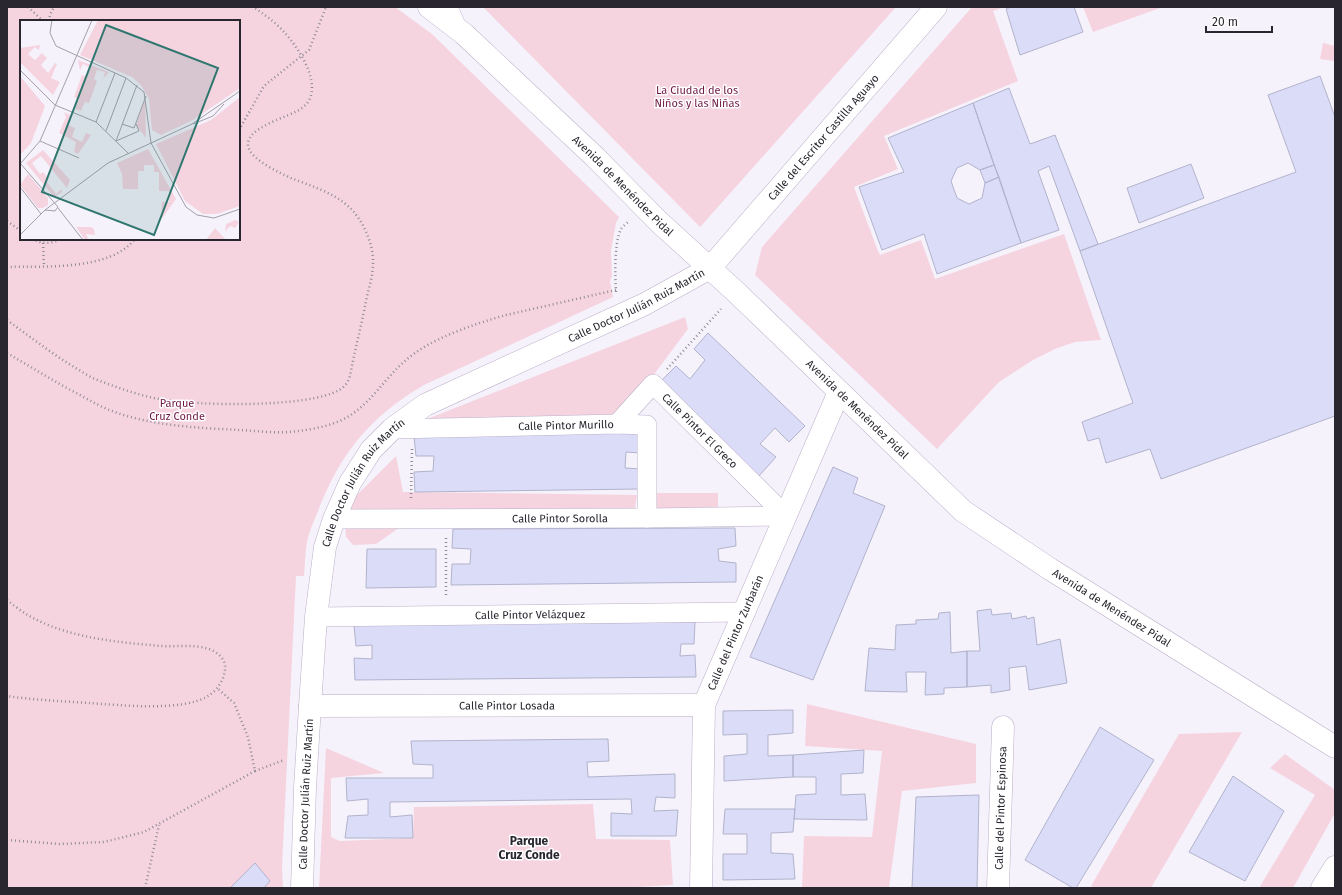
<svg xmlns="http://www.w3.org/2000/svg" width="1342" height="895" viewBox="0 0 1342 895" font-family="'Fira Sans',sans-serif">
	<rect width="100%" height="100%" fill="#f6f2fc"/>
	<path fill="#f5d4e0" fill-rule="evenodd" d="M7,7H395L432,34L619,217L616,223L611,251L612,276L610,281L613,297L424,385C370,417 341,452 318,511C314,521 309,532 307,542C305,553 305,565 304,576H296L282,867L283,888H7ZM21,21H239V239H21Z
		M483,7H896L700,227Z
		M972,7H1004L993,11L1018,81L884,136L898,169L854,187L878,251L880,255L921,240L935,279L1064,234L1101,340L1075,342L1055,349L1033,360L999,382L937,449L755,275L762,247Z
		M1083,7H1163L1093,32Z
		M1323,43L1335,46V61L1320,59Z
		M685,317L688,329L643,389L616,417L422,421Z
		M396,456L403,492L637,495L635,508L406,510V523L376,544L353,545L346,537L344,508Z
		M656,493H718V510L657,512Z
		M807,704L976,744V783L902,791L889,888H802L804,836L872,837L882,751L805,746Z
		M1242,732L1151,888H1094L1091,886L1179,734Z
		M326,748L384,773L331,778V837L340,841L413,838L414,807L593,804L596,839L670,840L673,885L618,888H319Z
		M1285,754L1335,790V813L1293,888H1259L1315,795L1270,768Z"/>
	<path fill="#dbddf8" stroke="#b1b3cc" d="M1011,7H1074L1083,32L1020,55L1006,9Z
		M1320,76L1335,117V416L1161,479L1150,449L1106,463L1099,438L1088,441L1082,422L1133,403L1080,251L1296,172L1268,95Z
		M1009,88L1030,144L1055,135L1098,244L1080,251L1049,166L1038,171L1059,230L1021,243L973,103Z
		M973,103L994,165L980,170L968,163L957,168L951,181L957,198L969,204L982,198L985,183L999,177L1021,243L937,274L924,234L882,250L859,187L904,172L888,138Z
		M1191,164L1204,198L1139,223L1127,188Z
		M994,165L999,177L985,183L980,170Z
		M708,333L805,426L789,442L775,428L760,444L776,457L759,476L661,381L676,366L690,379L705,360L694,349Z
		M642,432L640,453L626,452L625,468L641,469L640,489L415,492L414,472L433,471L434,456H416L414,437Z
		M833,467L858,478L853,493L885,506L813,680L750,657Z
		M735,528L736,546L718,549L719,561L736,563V582L451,585L452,564H470L471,549L452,548L453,529Z
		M367,549H436V587L366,588Z
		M991,609L992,615L1011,613L1012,619L1026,616L1027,619L1034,617L1037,645L1060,639L1067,683L1029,690L1026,666L1009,668L1010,690L991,693V685L967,687V651H980L977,611Z
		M950,612L951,653L967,651V687L944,688V694L925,695L926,672H906L907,692L865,691L869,648L895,650L896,625L916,624V620L938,619L939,613Z
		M695,622L694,644H681L680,656L695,655L696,677L355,680L354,658L372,659V645L356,646L354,625Z
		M793,710V733L768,735V756L793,755V777L724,781V756L747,754V734L723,735V711Z
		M1100,727L1154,760L1076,888H1073L1025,860Z
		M608,739L609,761L587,762L588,777L675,774V798L656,797L654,811L678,810L676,836H611V813L632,814L631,799L390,802V817L412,815L413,838H345L348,816L368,815V799L347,801L346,778H433V765L413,764L411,741Z
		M864,750L863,773L841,774V795L865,794L867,820L794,819L796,795L816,794V777H793V755Z
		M1233,776L1284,811L1245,881L1189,852Z
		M979,795L977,888H912L916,797Z
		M725,809H795L793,832L771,833V853L793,854L795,879L723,880V854H747V834H723Z
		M255,863L270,881L264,888H230Z"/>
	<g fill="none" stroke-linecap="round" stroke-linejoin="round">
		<g stroke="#baafc8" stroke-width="14">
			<path id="service" d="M451,7L460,27"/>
		</g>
		<g stroke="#baafc8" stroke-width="20">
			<g id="pedestrian">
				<path id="s1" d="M617,424L653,384L786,516"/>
				<path id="s2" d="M392,429L617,424L647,425V518"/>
				<path id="s3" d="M334,519L647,518L786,516"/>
				<path id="s4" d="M316,617L743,612"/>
			</g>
		</g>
		<g stroke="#baafc8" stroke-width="23">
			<g id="minor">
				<path id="s5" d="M310,706L704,705"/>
				<path id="s6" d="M302,888L305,788L310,706L316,617L325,547L334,519L350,483L371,450L392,429L425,405L645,304L710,268"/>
				<path id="s7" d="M701,888L704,705L839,392"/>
				<path id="s8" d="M998,888L1003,727"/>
			</g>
		</g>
		<g stroke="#baafc8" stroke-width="23">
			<g id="tertiary">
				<path id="s9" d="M710,268L936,7"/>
				<path d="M1322,888L1335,867"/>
			</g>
		</g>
		<g stroke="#baafc8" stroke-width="23">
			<g id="secondary">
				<path id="s10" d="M429,7L464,34L595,157L659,222L736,292L963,511L1050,569L1335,747"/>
			</g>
		</g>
		<path stroke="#908c95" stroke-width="2.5" stroke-dasharray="1 3" stroke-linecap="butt" d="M28,7L43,21
			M49,21L50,15L54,7
			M239,130L264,86L309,50L326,7
			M7,221L21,231
			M32,239C42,244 51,244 61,239
			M43,243L44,266
			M7,267C44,266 110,271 135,239
			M616,292C615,277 614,242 621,229C623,226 626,224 628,222
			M7,320C29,336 51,353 74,367C81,371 88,376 95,379C116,387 137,395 159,399C196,406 309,408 339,390C345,387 348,382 350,376C355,349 362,323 367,296C370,285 373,274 373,263C374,244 362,218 348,206C332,192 311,186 291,178C280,173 254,161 249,149C240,128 291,117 302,108C327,90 299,48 284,32C275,22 264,14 253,7
			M7,353C31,367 55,382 80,395C91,401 101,407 112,411C151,426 200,428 240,430C259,431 279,434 298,431C315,429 335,425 349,416C372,402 385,378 405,361C429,339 474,324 506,315L616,290
			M667,369L721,309
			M411,498L412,449
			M446,595V538
			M7,600C13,605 20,610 26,614C66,638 116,642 161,646C177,647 194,644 209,649C216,651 224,658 225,665C226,677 218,690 208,696C183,712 119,705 89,703C61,701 34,700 7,696
			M255,771L284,760
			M7,840L60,844L104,842L144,832L255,771L248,737L234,703L217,688
			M145,888L159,825"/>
		<use href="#service" stroke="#fff" stroke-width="13"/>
		<use href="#pedestrian" stroke="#fff" stroke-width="19"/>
		<use href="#minor" stroke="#fff" stroke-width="22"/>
		<use href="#tertiary" stroke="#fff" stroke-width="22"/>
		<use href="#secondary" stroke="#fff" stroke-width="22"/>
	</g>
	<g text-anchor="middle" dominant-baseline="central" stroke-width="3" stroke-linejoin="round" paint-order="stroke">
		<g font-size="11" fill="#6e1945" stroke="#fff">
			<text x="697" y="90">La Ciudad de los<tspan x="697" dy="13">Niños y las Niñas</tspan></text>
			<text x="177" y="403">Parque<tspan x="177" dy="13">Cruz Conde</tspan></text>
		</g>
		<g font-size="11" fill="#2a262f" stroke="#fff">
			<text stroke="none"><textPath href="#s9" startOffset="173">Calle del Escritor Castilla Aguayo</textPath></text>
			<text stroke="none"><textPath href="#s10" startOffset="264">Avenida de Menéndez Pidal</textPath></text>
			<text stroke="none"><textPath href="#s6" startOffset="754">Calle Doctor Julián Ruiz Martín</textPath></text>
			<text stroke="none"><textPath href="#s10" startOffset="588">Avenida de Menéndez Pidal</textPath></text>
			<text stroke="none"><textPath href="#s2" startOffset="174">Calle Pintor Murillo</textPath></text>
			<text stroke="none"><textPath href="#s1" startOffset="120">Calle Pintor El Greco</textPath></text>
			<text stroke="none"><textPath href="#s6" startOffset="418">Calle Doctor Julián Ruiz Martín</textPath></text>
			<text stroke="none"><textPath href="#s3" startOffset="226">Calle Pintor Sorolla</textPath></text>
			<text stroke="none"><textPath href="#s10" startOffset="912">Avenida de Menéndez Pidal</textPath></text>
			<text stroke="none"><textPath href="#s4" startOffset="214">Calle Pintor Velázquez</textPath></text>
			<text stroke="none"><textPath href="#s7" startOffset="262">Calle del Pintor Zurbarán</textPath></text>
			<text stroke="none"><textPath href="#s5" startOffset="197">Calle Pintor Losada</textPath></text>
			<text stroke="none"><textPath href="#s6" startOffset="94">Calle Doctor Julián Ruiz Martín</textPath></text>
			<text stroke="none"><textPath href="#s8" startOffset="80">Calle del Pintor Espinosa</textPath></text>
		</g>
		<g font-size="12" font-weight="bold" fill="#2a262f" stroke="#fff">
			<text x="529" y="841">Parque<tspan x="529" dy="14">Cruz Conde</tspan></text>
		</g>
	</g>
	<g transform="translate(20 20)">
		<rect width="220" height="220" fill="#f6f2fc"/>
		<path d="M78,0H220V68L173,100L141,115L132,110L129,79L121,65L112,57L60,35ZM20,25L19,30L15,27L8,34L15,40L22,33L27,38L21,45L28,53L35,43L37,44L31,58L40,62L33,75L0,42V28ZM58,40L89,52L83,59L85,52L77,50L74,59L77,61L69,83L65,82L61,91L55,89L59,79L54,77L62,55L67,57L71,48L63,44L60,50ZM0,56L25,86L11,123L0,135ZM220,77V186L197,194H183L165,181L136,124L191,100ZM125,80L126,118L116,105ZM44,92L52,96L48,105L55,108L52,117L62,122L66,113L71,115L58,134L54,132L56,122L39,113L46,97ZM128,129L156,179L141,200L142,182H149V171H139V152H134V145H124V151H118V169H103L102,154L97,143ZM23,130L50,160L47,168L21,136L12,143L20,154L23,152L27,157L26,161L36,174L41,169L42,172L34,177L6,143ZM8,154L28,178V185L23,188H18L0,165ZM215,200L219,202L215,208L210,206L205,212L206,204ZM56,207H71L74,209L75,215L66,214L69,220H65ZM195,208L206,220H186Z" fill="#f5d4e0"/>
		<path fill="none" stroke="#a4a0aa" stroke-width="1" d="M32,0L30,13L36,26L106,58L124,72L131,123L166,187L177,195L194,198L220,189M0,50L35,85L76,102L109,134M76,102L95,53M102,104L114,108L126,76M173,104L193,96L204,84M86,111L106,58M20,121L59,138M96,121L117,65M96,121L119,111L116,104M0,143L38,187L35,191L25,190M1,143L20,121L72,0M0,167L21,194M38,188L63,220M0,215L25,190L88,143L172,104L220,71"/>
		<path fill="#2f766f" fill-opacity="0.15" stroke="#2f766f" stroke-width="2" d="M86,5L198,48L134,215L22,172Z"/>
		<rect width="220" height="220" fill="none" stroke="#2a262f" stroke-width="2"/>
	</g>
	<rect width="1342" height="895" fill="none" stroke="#2a262f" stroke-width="16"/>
	<path d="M1206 26v6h66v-6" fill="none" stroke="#2a262f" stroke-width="2"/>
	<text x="1212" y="26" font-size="12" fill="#2a262f" stroke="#ffffff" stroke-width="3" paint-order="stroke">20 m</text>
</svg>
